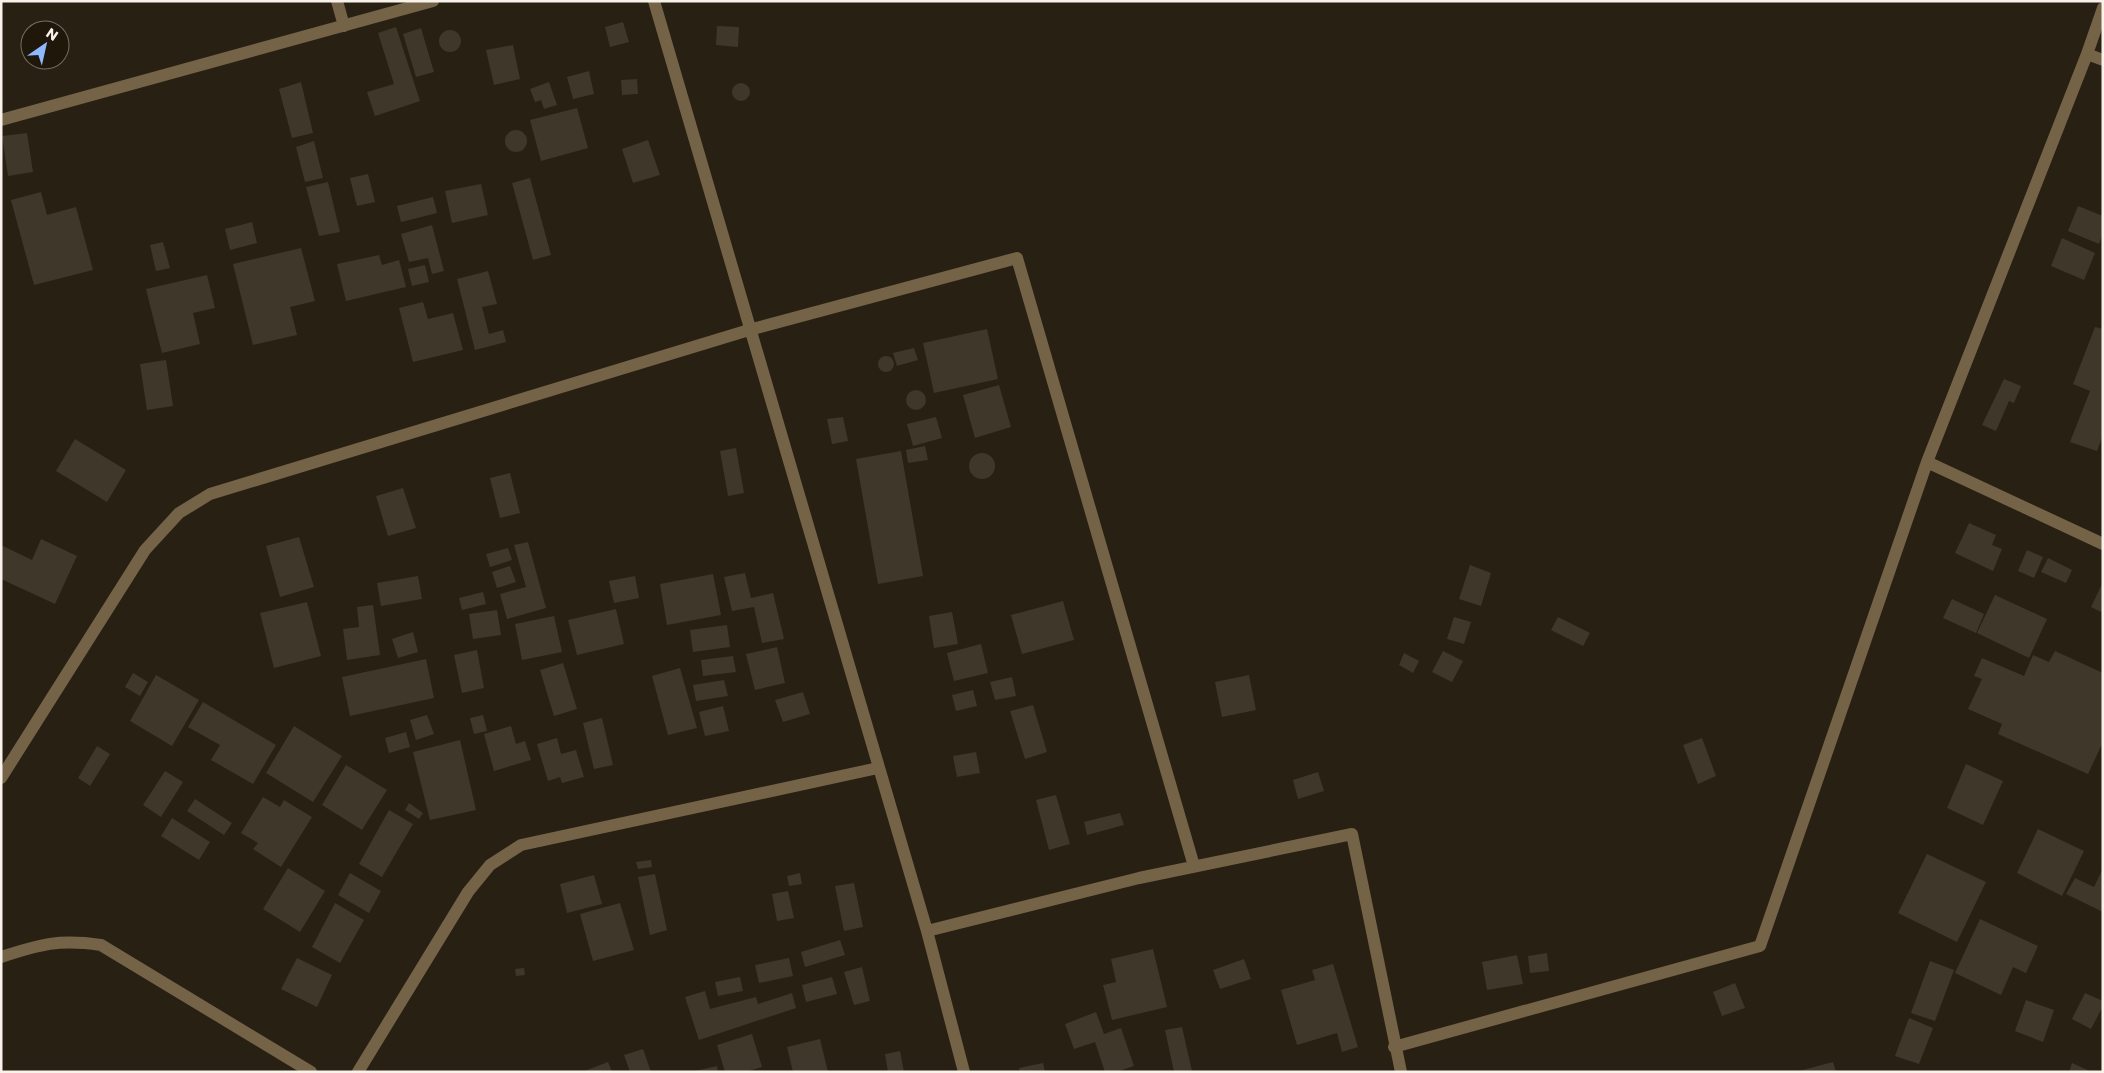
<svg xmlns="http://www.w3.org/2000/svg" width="2104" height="1073" viewBox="0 0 2104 1073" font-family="Poppins,sans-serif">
	<rect width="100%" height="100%" fill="#282013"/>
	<path fill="#3f3729" d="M623,22L629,42L610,47L605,27Z
		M717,26L739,27L738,47L716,45Z
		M396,27L420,101L375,116L367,92L394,84L378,33Z
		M421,28L434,72L416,77L403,34Z
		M439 41a11 11 0 1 1 22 0a11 11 0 1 1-22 0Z
		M513,45L520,79L494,85L486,50Z
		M589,71L594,94L573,99L567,77Z
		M637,79L638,94L622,95L621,80Z
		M301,82L313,133L292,138L279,89Z
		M549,82L557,105L544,109L541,100L535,102L530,89Z
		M732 92a9 9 0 1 1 18 0a9 9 0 1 1-18 0Z
		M577,108L588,148L541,161L530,120Z
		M505 141a11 11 0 1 1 22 0a11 11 0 1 1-22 0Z
		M27,133L33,172L8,176L2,136Z
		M648,140L660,175L633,183L622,149Z
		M314,141L323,178L305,182L296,147Z
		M368,174L375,202L357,206L350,178Z
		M530,178L551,255L533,260L512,183Z
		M328,182L340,232L319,236L306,187Z
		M481,184L488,215L452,223L445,191Z
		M41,192L47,215L76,207L93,270L34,285L11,200Z
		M433,197L437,213L401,222L397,206Z
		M2078,206L2103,216V234L2099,244L2068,231Z
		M252,222L257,243L230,250L225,229Z
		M432,225L444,271L432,274L428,258L409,262L401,234Z
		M2062,238L2095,253L2084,280L2051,266Z
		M163,242L170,268L156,271L150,245Z
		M301,248L315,301L290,307L297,335L253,345L233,264Z
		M379,255L382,265L399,260L406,287L346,301L337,264Z
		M425,265L429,282L412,286L408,269Z
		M488,271L497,304L482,307L489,334L503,330L506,342L475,350L457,279Z
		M207,275L215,308L193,313L200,344L162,353L146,289Z
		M423,302L428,319L453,313L463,350L413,362L399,308Z
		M2095,327L2103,329V435L2097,451L2070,442L2090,391L2073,384Z
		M987,329L998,379L934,393L923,343Z
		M914,348L918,360L897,366L893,353Z
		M878 364a8 8 0 1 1 16 0a8 8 0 1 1-16 0Z
		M166,360L173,406L147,410L140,364Z
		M2004,379L2021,386L2014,403L2009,401L1996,431L1982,425Z
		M999,385L1011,427L975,438L963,395Z
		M906 400a10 10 0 1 1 20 0a10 10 0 1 1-20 0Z
		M843,417L848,441L832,444L827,419Z
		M936,417L942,438L913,446L907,424Z
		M75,439L126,470L107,502L56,471Z
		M925,446L928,460L908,463L906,450Z
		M736,448L744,493L728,496L720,451Z
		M901,451L923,576L878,584L856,459Z
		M969 466a13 13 0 1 1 26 0a13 13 0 1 1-26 0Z
		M510,473L520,513L500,518L490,478Z
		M403,488L416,528L388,536L376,496Z
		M1969,523L1996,535L1992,545L2002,549L1993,571L1955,553Z
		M299,537L314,587L280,597L266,546Z
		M41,539L77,556L55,604L1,579V545L32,560Z
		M528,542L546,608L507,619L500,594L526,587L514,545Z
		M508,548L512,560L490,567L486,554Z
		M2027,550L2043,557L2034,578L2018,571Z
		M2048,558L2072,570L2066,583L2041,572Z
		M1470,565L1491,573L1481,606L1459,599Z
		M510,566L516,582L497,588L492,572Z
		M745,573L751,598L773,593L784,639L762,643L754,607L732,611L724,577Z
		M713,574L721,615L667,625L660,584Z
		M418,576L422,599L381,606L377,583Z
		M635,576L639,598L614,603L609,581Z
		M2103,582V613L2091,607Z
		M483,592L486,604L462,610L459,598Z
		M1995,595L2047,619L2029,658L1977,633Z
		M1952,599L1984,614L1976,633L1943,618Z
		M1063,601L1074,640L1022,654L1011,615Z
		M307,602L321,656L274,668L260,613Z
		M373,605L380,655L347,660L343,629L359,627L357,607Z
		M616,609L624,644L577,655L568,620Z
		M497,610L501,635L473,639L469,614Z
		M952,612L958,644L934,648L929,616Z
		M554,616L562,652L522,660L515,624Z
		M1454,617L1471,622L1464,644L1447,639Z
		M1558,617L1590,633L1583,646L1551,630Z
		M727,625L730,647L693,652L690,630Z
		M413,632L418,652L398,658L392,639Z
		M981,644L988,673L954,681L947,653Z
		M777,647L785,683L755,690L746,654Z
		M477,650L484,688L462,693L454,655Z
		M1443,651L1463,661L1452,682L1432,672Z
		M2055,651L2103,673V742L2088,774L1998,734L2002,724L1968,709L1982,679L1974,676L1982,658L2024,676L2033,655L2049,662Z
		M1404,653L1419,661L1413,673L1399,665Z
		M733,656L736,672L703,676L701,660Z
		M426,659L434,698L350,716L342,677Z
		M563,663L577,709L554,716L540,670Z
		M680,668L697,728L668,735L652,676Z
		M133,673L148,682L140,696L125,687Z
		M156,675L199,700L172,746L130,721Z
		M1249,675L1256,710L1222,717L1215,682Z
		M1012,677L1016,696L995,700L990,682Z
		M724,680L728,696L696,701L693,685Z
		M973,690L977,706L956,711L952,695Z
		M803,692L810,714L783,722L775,700Z
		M203,702L276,745L253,784L211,760L220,745L188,727Z
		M1033,705L1047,752L1025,759L1010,711Z
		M723,706L729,731L705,736L699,712Z
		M427,715L434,734L416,740L410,720Z
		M483,715L487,731L474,734L470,718Z
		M602,718L613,765L594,769L583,723Z
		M294,726L342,756L313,802L266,773Z
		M511,726L516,744L525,741L531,760L494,771L484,734Z
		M406,732L410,747L389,753L385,738Z
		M557,738L561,754L576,750L584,777L562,783L560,777L548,781L537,744Z
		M1702,738L1716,776L1698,784L1683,745Z
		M460,740L476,810L430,820L413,752Z
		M97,746L110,754L90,786L78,778Z
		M976,752L980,773L957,777L953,756Z
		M1966,764L2003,781L1983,825L1947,808Z
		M346,765L387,790L362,830L322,805Z
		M165,771L183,782L161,817L143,805Z
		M1318,772L1324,791L1298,799L1293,780Z
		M1056,795L1070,844L1049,850L1036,800Z
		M263,797L280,807L284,800L312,817L281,867L253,849L258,843L241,833Z
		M195,799L232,823L224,835L187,811Z
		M409,803L423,813L419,819L405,810Z
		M389,810L413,824L382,877L359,864Z
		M1120,813L1124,825L1087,835L1084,822Z
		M172,818L210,842L199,860L161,836Z
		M2038,829L2084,851L2062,896L2017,873Z
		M1927,854L1986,882L1957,942L1898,913Z
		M651,860L652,867L638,869L636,862Z
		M288,868L325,891L300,932L263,909Z
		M2103,868V912L2066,894L2075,878L2094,887Z
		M350,873L381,891L369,913L338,895Z
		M800,873L802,884L789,886L787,876Z
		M655,874L667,930L650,935L638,877Z
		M594,875L602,904L567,913L560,884Z
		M854,883L863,927L844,931L835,886Z
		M788,891L794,918L777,921L772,894Z
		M335,903L364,920L340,963L312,947Z
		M620,903L634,950L593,961L580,914Z
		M1980,919L2038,946L2026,973L2013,967L2001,995L1955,973Z
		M840,940L845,955L805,967L801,952Z
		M1153,949L1167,1007L1112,1020L1103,985L1116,982L1111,959Z
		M1547,953L1549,971L1530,973L1528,956Z
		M1517,955L1523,984L1487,990L1482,962Z
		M297,958L332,975L317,1007L281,989Z
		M789,958L793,976L759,983L755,965Z
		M1244,959L1251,979L1220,989L1213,970Z
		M1930,961L1954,970L1935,1021L1911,1013Z
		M1333,964L1358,1047L1342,1052L1337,1033L1297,1045L1281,990L1315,980L1312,970Z
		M862,967L870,1001L854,1005L844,972Z
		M524,968L525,975L516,976L515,969Z
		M740,977L743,991L718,996L715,982Z
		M832,977L837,994L806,1002L802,985Z
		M1735,983L1745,1008L1722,1016L1713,992Z
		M705,991L710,1009L756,997L758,1004L792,993L796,1008L699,1040L685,997Z
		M2085,993L2103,1001V1006L2091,1029L2072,1019Z
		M2026,1000L2054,1010L2043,1042L2015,1031Z
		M1096,1012L1104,1034L1121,1028L1134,1066L1116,1072H1105L1095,1042L1074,1049L1065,1024Z
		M1909,1018L1933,1028L1919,1064L1895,1056Z
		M1182,1027L1192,1071L1174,1072L1165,1030Z
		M752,1034L762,1067L746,1072H725L717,1045Z
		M820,1039L828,1072H793L787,1047Z
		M643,1049L651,1072H630L624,1055Z
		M900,1051L904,1072H888L885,1054Z
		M608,1062L612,1072H582Z
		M1833,1062L1836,1072H1799V1071Z
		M1043,1063L1045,1072H1020L1019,1068Z
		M2072,1063L2092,1072H2069Z
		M717,1066L718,1072H695V1071Z"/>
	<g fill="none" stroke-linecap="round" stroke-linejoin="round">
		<path stroke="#746347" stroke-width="12" d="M337,1L344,26
			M654,1L927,931
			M2087,54L2103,8
			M1,120L433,1
			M1927,462L2103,544
			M1,778L145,550L179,513L210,494L749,330L1017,258L1194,866
			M1,957C41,944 59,939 101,945L311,1072
			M1394,1047L1760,946L1927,462L2087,54L2103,60
			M358,1072L468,892L490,865L521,845L878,768
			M964,1072L927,931L1139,878L1352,834L1401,1072"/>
	</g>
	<rect width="2104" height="1073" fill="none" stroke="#f8f2ea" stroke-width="5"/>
	<g transform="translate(45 45) rotate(34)"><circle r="24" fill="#1f170a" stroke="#766f64"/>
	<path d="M0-4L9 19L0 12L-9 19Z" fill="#8eb9fd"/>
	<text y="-8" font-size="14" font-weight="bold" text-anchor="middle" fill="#f8f2ea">N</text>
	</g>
</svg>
